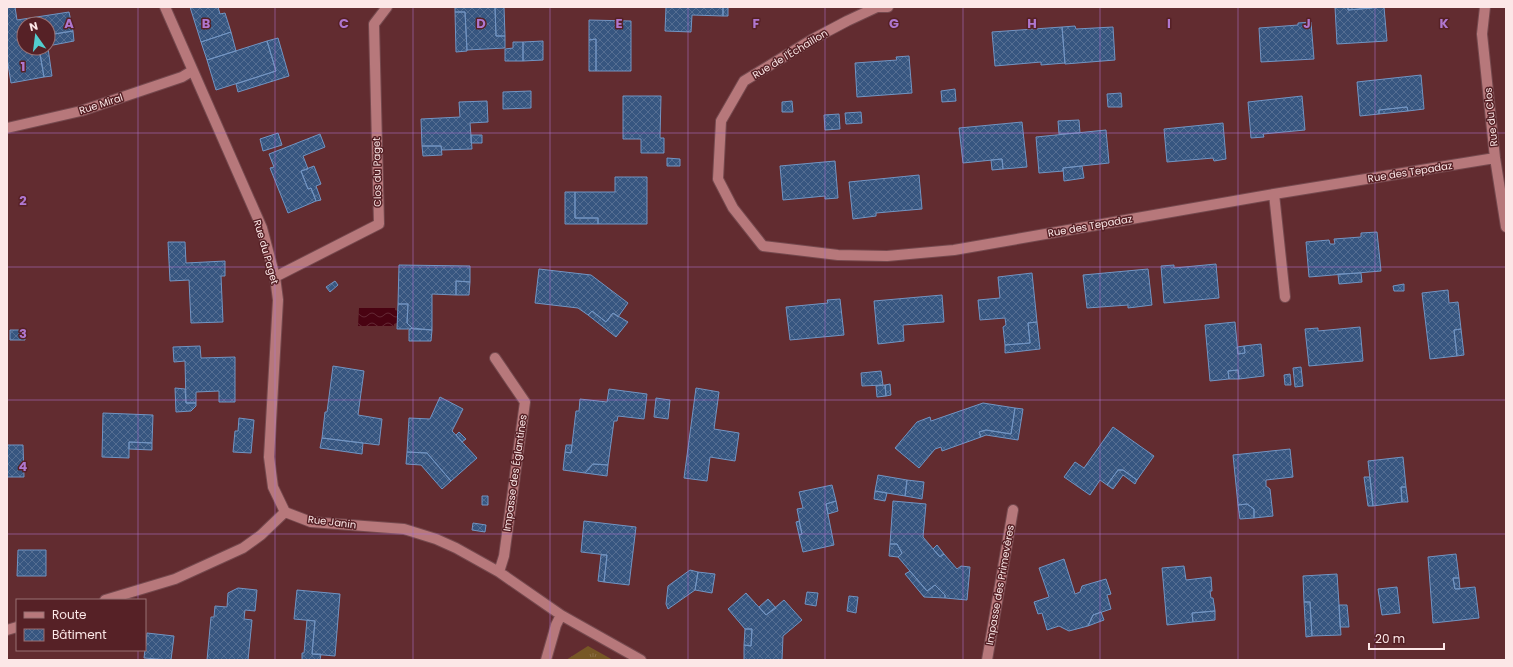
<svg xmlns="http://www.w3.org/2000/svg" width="1513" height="667" viewBox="0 0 1513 667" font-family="Poppins,sans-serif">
	<defs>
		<pattern id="grass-tufts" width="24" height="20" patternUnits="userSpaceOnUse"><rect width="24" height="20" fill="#775725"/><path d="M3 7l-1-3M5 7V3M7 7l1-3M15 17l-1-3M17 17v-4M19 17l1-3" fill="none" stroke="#8b6f45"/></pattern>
		<pattern id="water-waves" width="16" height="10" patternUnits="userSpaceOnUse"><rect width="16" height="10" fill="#490312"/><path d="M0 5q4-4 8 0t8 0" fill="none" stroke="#642834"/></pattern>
		<pattern id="building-cross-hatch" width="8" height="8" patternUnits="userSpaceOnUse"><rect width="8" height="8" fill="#375680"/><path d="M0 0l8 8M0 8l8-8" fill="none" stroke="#556e92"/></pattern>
	</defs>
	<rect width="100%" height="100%" fill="#622c30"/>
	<path fill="url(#grass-tufts)" d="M588,646L613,660H566Z"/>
	<path fill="url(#water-waves)" d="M359,308H395V310L398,311L399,322L394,324V326H358Z"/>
	<path fill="url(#building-cross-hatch)" stroke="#7294c2" d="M7,7H15L17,20L69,12L73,31L48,35V24H24V48H39L44,77L11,83L7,58Z
		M190,7H218L220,14L225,13L231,32L201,42Z
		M455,7H495L496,36H505V48L467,50L465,12H455Z
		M495,7H504L505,36H496Z
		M666,7H723V16L692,15L691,32L665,31Z
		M723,7H728V16H723Z
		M1335,7H1348V10L1384,7L1387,41L1337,44Z
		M1348,7H1372V8L1348,10Z
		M455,12H465L467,51L456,52Z
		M589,20L631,21V71H596V39L589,40Z
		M1311,22L1314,59L1261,62L1259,28L1298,25V23Z
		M1075,26L1076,29L1113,27L1115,60L1065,64L1062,27Z
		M1062,27L1065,63L1041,65V62L995,66L992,32Z
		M73,31L74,41L48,46V35Z
		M231,32L236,51L207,60L201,42Z
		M278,38L289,76L238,92L236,84L276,71L267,41Z
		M596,39V71H589V40Z
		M267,41L276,71L216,90L207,60Z
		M543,41V60L523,61V42Z
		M513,42H523V61H505V49L513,48Z
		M39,48H48L52,76L44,77Z
		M909,56L912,93L857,97L855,63L897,60L896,57Z
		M1421,75L1424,109L1408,111L1407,107L1379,110V114L1360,116L1357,82Z
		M955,89L956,101L942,102L941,91Z
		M531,91V108L503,109V92Z
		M1121,93L1122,107H1108L1107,94Z
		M623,96H661L660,138H664V153H641V139H623Z
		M1302,96L1305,130L1263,134L1264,137L1251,138L1248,102Z
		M487,101L488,122L470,123L472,149L442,150L441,146H422L421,119L460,117L459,102Z
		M792,101L793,112H782V102Z
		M1407,107L1408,111L1379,114V110Z
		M861,112L862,123L846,124L845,113Z
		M839,114L840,129L825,130L824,115Z
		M1079,120L1080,133L1059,134L1058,121Z
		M1022,122L1027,167L1003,169L1002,159L963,163L959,128Z
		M1223,123L1226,159L1214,161L1213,158L1167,162L1164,129Z
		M1106,130L1109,163L1063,168V171L1039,173L1036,137Z
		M278,133L282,145L263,151L260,139Z
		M320,134L325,147L303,156L308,169L301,171L308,189L311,188L316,201L288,213L270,168L274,167L269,154Z
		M471,135H482V143H471Z
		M422,146H441L442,155L423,156Z
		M667,158L680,159V166H667Z
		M1002,159L1003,169L992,170L991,160Z
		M835,161L838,198L825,199V196L783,200L780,166Z
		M314,166L321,184L316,186L321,200L316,201L311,188L308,189L301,171Z
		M1082,166L1084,178L1064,181L1063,168Z
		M919,175L922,209L876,213V216L853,219L849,182Z
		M615,177H647V224H598V218H575V192H615Z
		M565,192H575V218H598V224H565Z
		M1377,232L1381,271L1309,277L1306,242L1329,240L1330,244H1335L1334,239L1361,237V233Z
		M168,242H185L186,263L225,261V276H221L223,322L191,323L189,280L170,281Z
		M1216,264L1219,298L1164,303L1161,266L1174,265V268Z
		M399,265L470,266V282L456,281V295L432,294V330L413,329L407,323L408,304H398Z
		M539,269L591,275L628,303L618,317L613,313L606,322L592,311L588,315L578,308L535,303Z
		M1148,269L1152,305L1128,308V305L1087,308L1083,275Z
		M1032,273L1037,322L1028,323L1030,343L1005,345L1003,327L1006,325L1005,318L980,320L978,300L1000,298L998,277Z
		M1361,273L1362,282L1339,284L1338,274Z
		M335,281L338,285L330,292L326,287Z
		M456,281L470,282L469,295H456Z
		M1404,284V291H1394L1393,286Z
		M1448,290L1449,303L1458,302L1461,329L1454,330L1457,356L1430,359L1422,293Z
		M942,295L944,322L903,325L904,341L878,344L874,301Z
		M840,299L844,335L790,340L786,307L828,303L827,300Z
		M398,304H408L407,323L412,328L411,329H397Z
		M592,311L606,322L613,313L628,322L616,337L588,315Z
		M1037,322L1040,349L1005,353V345L1030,343L1028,323Z
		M1235,322L1238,354L1245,353L1244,346L1261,344L1264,376L1239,379L1238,370L1228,371L1229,379L1210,381L1205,325Z
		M1360,327L1363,361L1309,366L1305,329L1318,328V331Z
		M412,328L432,330L431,341H409V330Z
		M1461,329L1464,355L1457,356L1454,330Z
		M10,330H24L25,340H10Z
		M200,346L201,358L235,357V402H219V391L196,392V403H186L185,361L174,362L173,347Z
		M1244,346L1245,353L1238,354L1237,347Z
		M333,366L364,371L358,415L382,419L379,445L322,438L325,412H327Z
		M1301,367L1303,386L1295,387L1293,368Z
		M1238,370L1239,379H1229L1228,371Z
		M881,371L883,385L862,386L861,373Z
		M1290,374L1291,385H1285L1284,375Z
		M890,384L891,395L886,396L885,385Z
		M885,385L886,396L877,397L876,386Z
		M175,388L185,389L186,403H196V406L191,411L176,412Z
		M696,388L719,392L714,429L739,433L735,461L710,457L707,481L684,478Z
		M609,389L647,394L644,419L618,416L617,421H614L608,465L593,464L585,473L563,470L565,452L571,453L576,411H579L580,399L607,402Z
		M440,397L463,409L452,431L477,458L451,481L427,453L407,452L409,418L430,419Z
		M656,398L670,400L668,419L654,417Z
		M983,403L1015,408L1011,434L986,430L979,432L981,437L942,451L941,447L935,449L919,468L895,448L917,422L930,417L931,421Z
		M1015,408L1023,409L1018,440L986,435L981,437L979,432L986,430L1011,434Z
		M103,413L153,415L152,443L129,442V458L102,457Z
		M239,418L254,420L251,453L233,452L235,431H238Z
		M1113,427L1154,456L1137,480L1123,470H1118L1107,485L1100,480L1090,495L1064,477L1075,462L1084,468Z
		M459,432L466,439L462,442L456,435Z
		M322,438L363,443L362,454L320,448Z
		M129,442L152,443V450L129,449Z
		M7,445H23L24,477H7Z
		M566,445H572L571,453L565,452Z
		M1290,449L1293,477L1266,480V486L1270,489L1273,516L1254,518V509L1247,504L1238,505L1233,455Z
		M407,452L427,453L451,481L442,489L421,465L406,464Z
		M1403,457L1406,487H1401L1402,502L1373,506L1368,461Z
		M593,464L608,465L607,476L585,473Z
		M1118,470H1123L1137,480L1135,484L1123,475L1113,489L1107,485Z
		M878,475L907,480L905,496L875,491Z
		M1364,477H1370L1373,506H1368Z
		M907,480L924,482L922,499L905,496Z
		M832,485L836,501L826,504L834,545L803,552L799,535L802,534L797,509L803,508L799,492Z
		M1401,487H1406L1408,502H1402Z
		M875,491L887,493L885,501L874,499Z
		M482,496H488V505H482Z
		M836,501L838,511L828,514L826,504Z
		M893,501L926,504L923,537L940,557L944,554L957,569L961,566L970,567L967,600L945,598V595L935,585L927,591L898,557L902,553L897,544H890Z
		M1247,504L1254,509V518L1240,519L1238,505Z
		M584,521L636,527L629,585L604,582L607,555L581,552Z
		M799,521L802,534L799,535L796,522Z
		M473,523L486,525L485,532L472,530Z
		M890,544H897L902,553L898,557L889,556Z
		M937,545L944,554L940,557L933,549Z
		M18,550H46V576H17Z
		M1456,554L1459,578H1453L1455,589L1475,587L1479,618L1433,623L1428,557Z
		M601,555H607L604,582L598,581Z
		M1064,559L1075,594L1080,592L1082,586L1106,579L1111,594L1107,595L1111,609L1093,615L1088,626L1069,631L1059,626L1047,630L1042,613L1038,614L1034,602L1049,597L1039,568Z
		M1184,566L1186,580L1211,577L1212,591H1210L1211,598H1213L1215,611L1192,613L1193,622L1167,625L1162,568Z
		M690,570L698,572L695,590L668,609L666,604L668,586Z
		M910,571L927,591L935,585L945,595V598L924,597L905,574Z
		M698,572L715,574L712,593L695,590Z
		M1337,574L1341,635L1312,636L1310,602H1304L1303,576Z
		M1453,578H1459L1460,589H1455Z
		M1397,587L1400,613L1382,615L1378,589Z
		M238,588L257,590L255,611L245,610L244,619L252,620L248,660H207L211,617H214L215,606L227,607L228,593Z
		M297,590L340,594L335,656L312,654L315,621L294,619Z
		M807,592L818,593L816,606L805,604Z
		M746,593L766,615L784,600L802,620L783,636L782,660H744V645L751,646L752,629H745L728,609Z
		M849,596L858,597L856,613L847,611Z
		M768,599L776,608L766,615L759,607Z
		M1304,602H1310L1312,636L1306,637Z
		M1339,605H1347L1349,627H1340Z
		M1215,611V620L1193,622L1192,613Z
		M1101,612L1104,620L1088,626L1093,615Z
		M307,620L315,621L312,654H321L320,660H302V653H304Z
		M745,629H752L751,646L744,645Z
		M147,633L174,636L171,660L144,658Z"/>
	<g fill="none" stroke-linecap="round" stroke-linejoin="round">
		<g stroke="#75494e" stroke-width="12">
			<path id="minor" d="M165,7L262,228L275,277L278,300L269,457L273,487L285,512
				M888,7H877L847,21L813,39L744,81L721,121L718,179L733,208L763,246L838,255L887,256L954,250L1274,194L1495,158
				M1485,7L1482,34L1495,158L1506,227
				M7,128L81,111L182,77L192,71
				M1274,194L1285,297
				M275,277L379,224L374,24L387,7
				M495,358L525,402L504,556L499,572
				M105,600L175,579L243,548L261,535L285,512L311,522L404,529L436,539L456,548L499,572L561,615L641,660
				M7,630L17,627
				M546,660L556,625L561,615
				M987,660L1013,510"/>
		</g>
		<use href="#minor" stroke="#b7787b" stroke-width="10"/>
	</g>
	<path fill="none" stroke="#af77cf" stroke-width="1" stroke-opacity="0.55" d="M138,7V600M275,7V660M413,7V660M550,7V660M688,7V660M825,7V660M963,7V660M1100,7V660M1238,7V660M1375,7V660M7,133H1506M7,267H1506M7,400H1506M7,534H1506M138,650V660"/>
	<g text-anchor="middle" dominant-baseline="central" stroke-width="3" stroke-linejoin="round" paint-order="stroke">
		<g font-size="10" fill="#fce7e7" stroke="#562126">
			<text transform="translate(790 54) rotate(-31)">Rue de l'Échaillon</text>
			<text transform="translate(101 104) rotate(-18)">Rue Miral</text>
			<text transform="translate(1491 117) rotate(-96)">Rue du Clos</text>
			<text transform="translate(377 172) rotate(-91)">Clos du Paget</text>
			<text transform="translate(1410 172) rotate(-9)">Rue des Tepadaz</text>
			<text transform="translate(1090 226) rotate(-10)">Rue des Tepadaz</text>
			<text transform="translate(266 252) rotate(74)">Rue du Paget</text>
			<text transform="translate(515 473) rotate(-82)">Impasse des Églantines</text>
			<text transform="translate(332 522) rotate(7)">Rue Janin</text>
			<text transform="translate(1000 585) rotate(-80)">Impasse des Primevères</text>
		</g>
	</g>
	<g font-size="13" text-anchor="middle" font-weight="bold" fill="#af77cf" stroke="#562126" stroke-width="3" stroke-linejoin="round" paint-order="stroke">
		<text x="69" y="28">A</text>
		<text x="206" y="28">B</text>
		<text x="344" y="28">C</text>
		<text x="481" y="28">D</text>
		<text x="619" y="28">E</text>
		<text x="756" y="28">F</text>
		<text x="894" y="28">G</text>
		<text x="1032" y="28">H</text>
		<text x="1169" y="28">I</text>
		<text x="1307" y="28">J</text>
		<text x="1444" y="28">K</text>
		<text x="23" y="71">1</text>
		<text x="23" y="205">2</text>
		<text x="23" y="338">3</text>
		<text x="23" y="471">4</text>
	</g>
	<rect width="1513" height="667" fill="none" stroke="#fce7e7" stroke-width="16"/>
	<rect x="16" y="599" width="130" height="52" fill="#562126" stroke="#987073"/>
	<rect x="24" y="612" width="20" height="6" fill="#b7787b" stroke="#987073"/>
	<text x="52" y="619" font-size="12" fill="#fce7e7">Route</text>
	<rect x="24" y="629" width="20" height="12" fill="url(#building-cross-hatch)" stroke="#987073"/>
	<text x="52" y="639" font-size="12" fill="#fce7e7">Bâtiment</text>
	<g transform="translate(36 36) rotate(346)"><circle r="19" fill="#562126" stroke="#987073"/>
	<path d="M0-3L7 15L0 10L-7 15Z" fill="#52cdce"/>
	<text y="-6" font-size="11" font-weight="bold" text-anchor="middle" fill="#fce7e7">N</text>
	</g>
	<path d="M1369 643v6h75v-6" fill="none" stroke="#fce7e7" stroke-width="2"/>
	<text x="1375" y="643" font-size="12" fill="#fce7e7" stroke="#562126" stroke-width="3" paint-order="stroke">20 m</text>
</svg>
